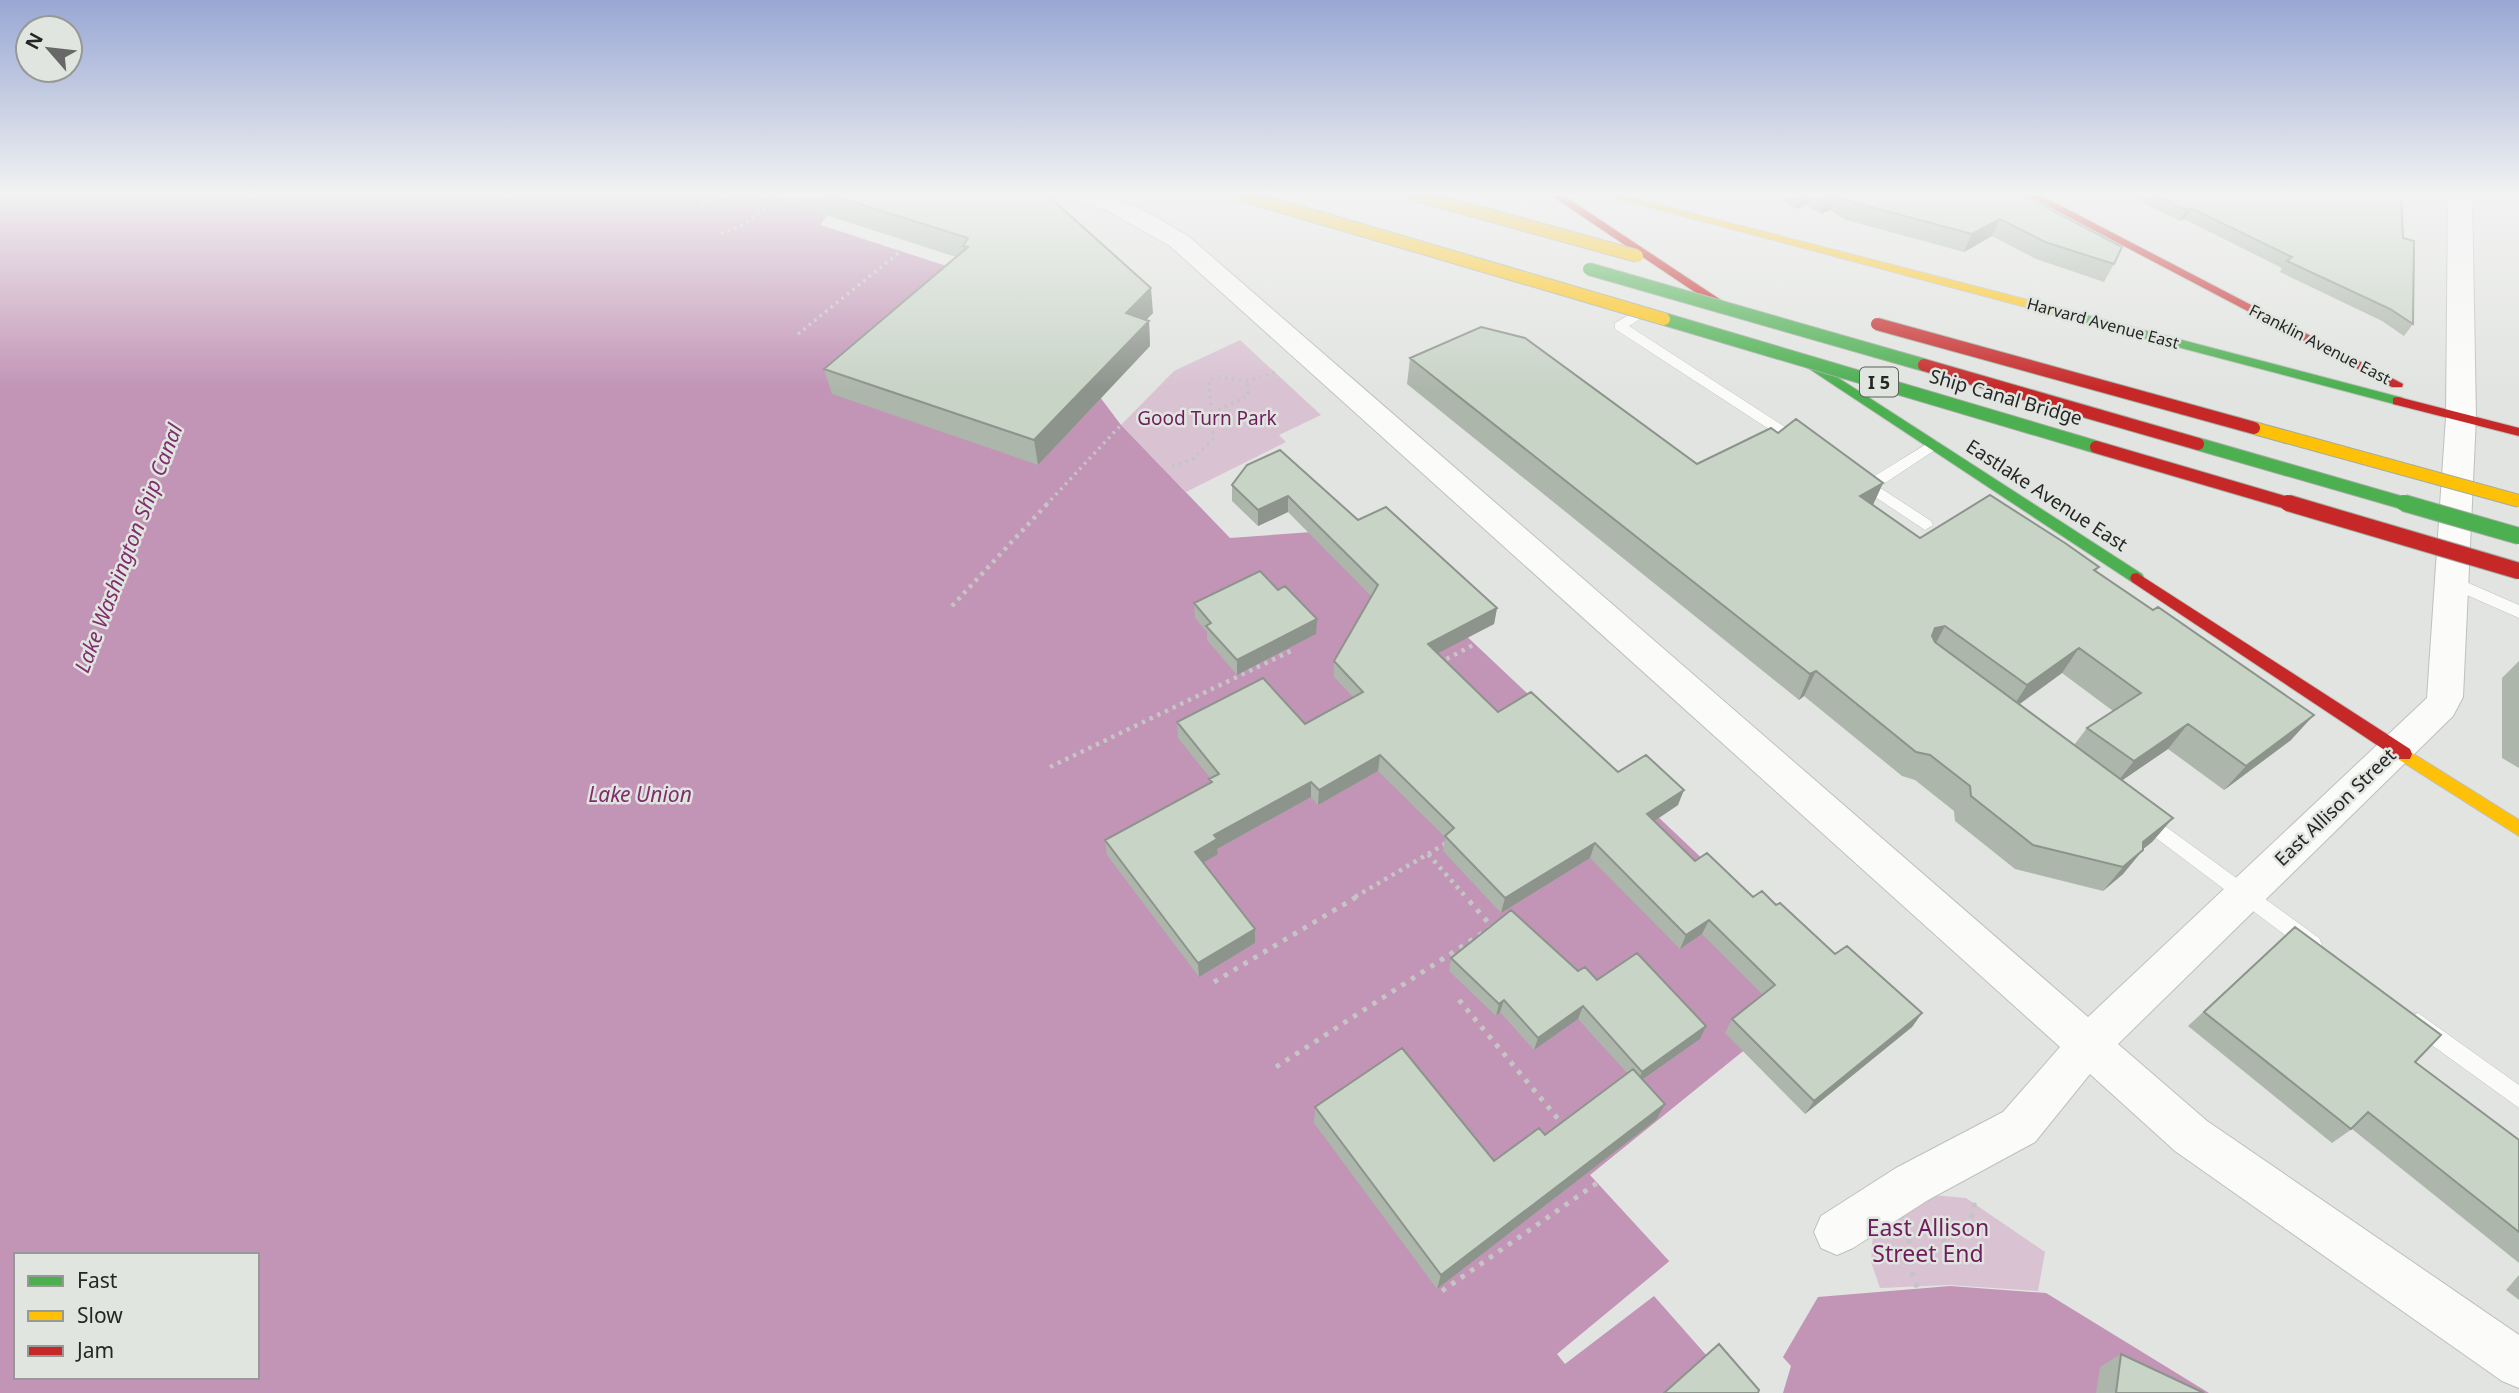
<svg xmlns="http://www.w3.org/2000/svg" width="2519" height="1393" viewBox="0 0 2519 1393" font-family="'Noto Sans',sans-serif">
	<rect width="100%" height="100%" fill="#e2e4e1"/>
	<path fill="#d9c2d2" d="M1240,340L1321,415L1279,435L1286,442L1186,492L1121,425L1174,371Z
		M1920,1194L1966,1198L2045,1252L2038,1291L1950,1285L1880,1288L1871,1262L1873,1233Z"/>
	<path fill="#c294b6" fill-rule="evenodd" d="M0,194H838L821,225L974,275L1045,324L1121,425L1230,538L1353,529L1831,980L1590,1175L1773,1374L1818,1297L1950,1286L2046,1293L2209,1393H0ZM16,1255H257V1377H16Z"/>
	<path fill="#e2e4e1" d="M1672,1259L1772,1369L1781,1355L1791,1366L1783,1393H1666L1707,1356L1654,1296L1565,1364L1557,1354Z"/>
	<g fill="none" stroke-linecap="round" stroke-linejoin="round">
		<g stroke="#bec0bd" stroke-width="1">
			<path id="lane" d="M1643,307L1650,311L1648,314L1629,326L1805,440V446H1795L1615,329V323Z
				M1933,440L1938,442V448L1879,487L1931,521L1933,525L1925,530L1854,483L1862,478L1868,480Z
				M2450,575L2519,605V618L2444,585L2442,581Z
				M2143,810L2319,938L2322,944L2319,950L2312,953L2305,950L2136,823L2134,818L2136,813Z
				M2418,1013L2519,1085V1108L2411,1030L2408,1023L2411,1016Z"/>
		</g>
		<g stroke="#bec0bd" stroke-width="2">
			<path id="street" d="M1072,194C1119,191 1148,213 1188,236L2088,1017L2427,698L2446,417L2448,194H2472L2476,417L2463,697L2453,716L2118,1044L2207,1121L2519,1335V1388L2502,1381L2175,1151L2090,1074L2035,1142L1928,1200L1853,1248L1837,1255L1821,1248L1814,1232L1821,1216L1896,1168L2003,1112L2060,1047L1170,246L1106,210L1075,199Z"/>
		</g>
		<g stroke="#bec0bd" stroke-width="2">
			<path id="fast" d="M2071,311L2403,398L2404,401L2398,405L2067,318L2065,315Z
				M1806,357L2142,574L2144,578L2142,582H2132L1802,364L1800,361Z"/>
		</g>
		<g stroke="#bec0bd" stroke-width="2">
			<path id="slow" d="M1600,194H1617L2075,312L2077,315L2071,319L2067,318Z
				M2404,748L2519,820V836L2398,759L2396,754L2398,749Z"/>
		</g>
		<g stroke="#bec0bd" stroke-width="2">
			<path id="jam" d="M1549,194H1561L1736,310L1734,313H1726Z
				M2025,194H2038L2403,384L2402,387H2392Z
				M2398,397L2519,428V436L2393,404V398Z
				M2137,573L2410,749L2412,754L2410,759H2398L2132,582L2130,578L2132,574Z"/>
		</g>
		<path stroke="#c4c5c4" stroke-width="3.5" stroke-dasharray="2.5 4.5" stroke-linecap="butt" d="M702,207L722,194
			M721,234L744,224L786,194
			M798,334L901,251
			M1212,413L1248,396L1247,381
			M1172,466L1193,459L1213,439L1209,380L1218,377L1247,381L1279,371
			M1046,505L1121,425"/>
		<path stroke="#c4c5c4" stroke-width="4.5" stroke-dasharray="3.5 5" stroke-linecap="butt" d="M952,606L1048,503
			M1439,663L1475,644
			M1050,767L1295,649
			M1428,854L1448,842
			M1355,897L1428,854L1466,897"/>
		<path stroke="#c4c5c4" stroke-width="5" stroke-dasharray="4.5 7" stroke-linecap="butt" d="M1214,982L1358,896
			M1459,1000L1559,1120
			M1276,1067L1492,927L1465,896
			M1921,1231L1933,1233L1952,1246L1974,1212V1198
			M1909,1239L1906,1255L1918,1290
			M1442,1291L1597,1183"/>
		<use href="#lane" fill="#fbfbfa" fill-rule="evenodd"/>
		<use href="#street" fill="#fbfbfa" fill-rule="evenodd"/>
		<use href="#fast" fill="#4caf50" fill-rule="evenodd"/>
		<use href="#slow" fill="#ffc107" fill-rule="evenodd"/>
		<use href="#jam" fill="#c62828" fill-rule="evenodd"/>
		<g stroke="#a1aca0" stroke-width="14" stroke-linecap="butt">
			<path id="fast-bridge-far1" d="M1589,269L1924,365
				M1664,319L2096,447
				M2198,444L2410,505"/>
		</g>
		<g stroke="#a1aca0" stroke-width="18" stroke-linecap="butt">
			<path id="fast-bridge" d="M2404,503L2519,536"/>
		</g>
		<g stroke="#a1aca0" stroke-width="14" stroke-linecap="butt">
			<path id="slow-bridge" d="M1239,194L1664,319
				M1413,194L1637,256
				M2254,428L2519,501"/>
		</g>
		<g stroke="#a1aca0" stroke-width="14" stroke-linecap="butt">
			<path id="jam-bridge-far1" d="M1877,324L2254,428
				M1924,365L2198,444
				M2096,447L2294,505"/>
		</g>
		<g stroke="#a1aca0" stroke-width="18" stroke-linecap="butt">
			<path id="jam-bridge" d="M2288,503L2519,571"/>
		</g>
		<use href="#fast-bridge-far1" stroke="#4caf50" stroke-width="12"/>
		<use href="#fast-bridge" stroke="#4caf50" stroke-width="16"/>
		<use href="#slow-bridge" stroke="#ffc107" stroke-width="12"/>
		<use href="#jam-bridge-far1" stroke="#c62828" stroke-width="12"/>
		<use href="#jam-bridge" stroke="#c62828" stroke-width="16"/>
	</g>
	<path fill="#acb6aa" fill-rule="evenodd" d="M783,194H1046L1153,313L1146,320L1149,321L1150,346L1038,465L832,394L824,369L956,257L786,202Z
		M1770,194H2021L2114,264L2104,282L2036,259L1992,236L1964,252L1846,220L1830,210L1821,214L1807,205L1796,209Z
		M2125,194H2401L2403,238L2413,324L2404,336L2382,321L2280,272L2282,268L2184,219L2180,221Z
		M1410,358L1697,464L1778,433L1883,483L1873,505L1920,538L2099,567L2096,571L2291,740L2224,790L2168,749L2122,780L2173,818L2152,842L2143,849L2123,874L2103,891L2015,869L1955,821L1954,811L1915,780L1902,776L1804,696L1799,700L1407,384ZM2062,673L2113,711L2087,728L2074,745L2020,704Z
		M1247,465L1358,520L1497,608L1494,624L1437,653L1498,712L1618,772L1678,805L1654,821L1695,861L1753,897L1776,905L1835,954L1922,1013L1912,1027L1805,1114L1725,1033L1732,1019L1763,995L1702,934L1680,949L1590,858L1501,913L1443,851L1445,837L1378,771L1318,805L1311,797L1217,849L1218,854L1203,862L1255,929V943L1199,977L1107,855L1105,840L1210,783L1209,779H1211L1178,738L1177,722L1305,724L1353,697L1334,677V661L1371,596L1288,512L1258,526L1232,501V485Z
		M1194,603L1316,634L1237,675L1207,640V632L1195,618Z
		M2519,661V768L2502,758V678Z
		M2295,927L2415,1062L2519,1140V1263L2352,1129L2332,1143L2188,1026Z
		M1451,958L1578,971L1597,980L1700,1039L1642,1080L1656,1120L1437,1289L1314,1123L1315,1107L1494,1161L1545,1135L1627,1073L1578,1019L1534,1050L1500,1012L1496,1016L1449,971Z
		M2519,1275V1300L2506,1290Z
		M2121,1354L2204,1393H2096L2100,1367Z"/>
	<path fill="#8c948b" d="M1801,194H1810L1807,205L1796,209Z
		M1833,194H1835L1830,210L1821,214L1827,196Z
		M2191,208L2184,219L2180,221L2186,210Z
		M2000,219L1992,236L1964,252L1972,234Z
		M1151,288L1153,313L1128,338L1126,313Z
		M1149,321L1150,346L1038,465L1034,440Z
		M1883,483L1871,509L1860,496Z
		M1288,496V512L1258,526V510Z
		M1497,608L1494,624L1425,660L1428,644Z
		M1317,619L1316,634L1237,675V660Z
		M1945,626L1931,652L1921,654L1935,628Z
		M2079,648L2062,673L2011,710L2027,685Z
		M1816,671L1804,696L1799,700L1810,674Z
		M2314,715L2291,740L2224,790L2246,766Z
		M2188,724L2168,749L2114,786L2134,761Z
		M1380,755L1378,771L1318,805L1319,790Z
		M1311,782V797L1217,849L1218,854L1196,867L1195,852L1214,835Z
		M1684,790L1678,805L1641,830L1647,814Z
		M2173,818L2152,842L2122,866L2143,842Z
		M1595,843L1590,858L1501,913L1505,898Z
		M2143,850L2123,874L2103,891L2123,867Z
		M1709,920L1702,934L1680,949L1686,935Z
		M1255,929V943L1199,977L1198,963Z
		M1504,1000L1500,1012L1496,1016L1499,1004Z
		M1583,1006L1578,1019L1534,1050L1538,1038Z
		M1922,1013L1912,1027L1805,1114L1814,1101Z
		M1706,1026L1700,1039L1636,1084L1642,1072Z
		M1665,1104L1656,1120L1437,1289L1441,1275Z"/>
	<path fill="#c8d4c6" stroke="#8c948b" stroke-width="2" d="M828,194H1046L1151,288L1126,313L1149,321L1034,440L824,369L968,247L963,246L968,238Z
		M1837,194H2021L2122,247L2114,264L2045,242L2000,219L1972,234L1852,202Z
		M2154,194H2401L2403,238L2414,241L2413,324L2390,309L2287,261L2292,257L2191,208L2186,210Z
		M1481,327L1525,338L1697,464L1771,428L1778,433L1796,419L1883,483L1860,496L1920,538L1990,495L2065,543L2099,567L2094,570L2153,610L2158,607L2314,715L2246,766L2188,724L2134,761L2087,728L2141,693L2079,648L2027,685L1945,626L1935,628L1932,636L1935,642L2173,818L2143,842V850L2123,867L2033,845L1971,796L1970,786L1930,755L1916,752L1816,671L1810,674L1410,358Z
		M1280,450L1358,520L1386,507L1497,608L1428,644L1498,712L1531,692L1618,772L1646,755L1684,790L1647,814L1695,861L1707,853L1753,897L1762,891L1776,905L1780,903L1835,954L1847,946L1922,1013L1814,1101L1732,1019L1775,985L1709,920L1686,935L1595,843L1505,898L1445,836L1454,828L1380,755L1319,790L1311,782L1214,835L1217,839L1195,852L1255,929L1198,963L1105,840L1212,782L1209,779L1219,774L1177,722L1263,678L1305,724L1363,692L1334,661L1378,585L1288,496L1258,510L1232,485L1247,465Z
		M1260,571L1278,590L1285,586L1317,619L1237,660L1206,626L1211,623L1194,603Z
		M1511,910L1578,971L1585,967L1597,980L1637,953L1706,1026L1642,1072L1583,1006L1538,1038L1504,1000L1499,1004L1451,958Z
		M2295,927L2441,1035L2415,1062L2519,1140V1232L2368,1112L2351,1129L2204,1012Z
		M1402,1048L1494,1161L1539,1128L1545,1135L1633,1069L1665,1104L1441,1275L1315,1107Z
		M1719,1344L1759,1390L1758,1393H1664Z
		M2121,1354L2204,1393H2116Z"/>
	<linearGradient id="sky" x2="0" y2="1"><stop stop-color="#99a7d4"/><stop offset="0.5" stop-color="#f2f3f2"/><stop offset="1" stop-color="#f2f3f2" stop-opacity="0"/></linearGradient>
	<rect width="2519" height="389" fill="url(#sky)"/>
	<g text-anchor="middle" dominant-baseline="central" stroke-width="5" stroke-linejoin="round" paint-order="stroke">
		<g font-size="16" fill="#252625" stroke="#e1e5e0">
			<text transform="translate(2103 323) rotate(15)">Harvard Avenue East</text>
			<text transform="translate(2320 344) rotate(27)">Franklin Avenue East</text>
		</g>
		<rect fill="#e1e5e0" stroke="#5d5f5d" stroke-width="2" x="1860" y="367.5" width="38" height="29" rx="5"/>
		<g font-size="18" font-weight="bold" fill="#252625">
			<text x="1879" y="382">I 5</text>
		</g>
		<g font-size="19" fill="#252625" stroke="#e1e5e0">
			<text transform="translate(2006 397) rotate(16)">Ship Canal Bridge</text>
			<text transform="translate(2047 495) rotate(33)">Eastlake Avenue East</text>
			<text transform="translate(2335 807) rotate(-44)">East Allison Street</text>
		</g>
		<g font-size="19" fill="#6f1d5e" stroke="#e1e5e0">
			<text x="1207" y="418">Good Turn Park</text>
		</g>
		<g font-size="21" font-style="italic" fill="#7f2d6d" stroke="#e1e5e0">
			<text transform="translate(128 548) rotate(-69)">Lake Washington Ship Canal</text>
			<text x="640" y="794">Lake Union</text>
		</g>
		<g font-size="23" fill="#6f1d5e" stroke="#e1e5e0">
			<text x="1928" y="1227">East Allison<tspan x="1928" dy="26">Street End</tspan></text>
		</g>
	</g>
	<rect x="14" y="1253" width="245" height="126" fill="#e1e5e0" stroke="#969995" stroke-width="2"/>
	<rect x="28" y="1276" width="35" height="10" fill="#4caf50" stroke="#969995" stroke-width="2"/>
	<text x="77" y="1288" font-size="21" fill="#252625">Fast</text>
	<rect x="28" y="1311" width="35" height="10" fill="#ffc107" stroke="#969995" stroke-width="2"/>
	<text x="77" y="1323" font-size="21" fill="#252625">Slow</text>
	<rect x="28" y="1346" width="35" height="10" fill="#c62828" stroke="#969995" stroke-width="2"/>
	<text x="77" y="1358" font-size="21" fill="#252625">Jam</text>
	<g transform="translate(49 49) rotate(298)"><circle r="33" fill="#e1e5e0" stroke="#969995" stroke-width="2"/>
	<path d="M0-5L12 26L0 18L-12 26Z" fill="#676867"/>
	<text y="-10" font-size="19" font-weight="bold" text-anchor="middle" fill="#252625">N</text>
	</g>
</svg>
